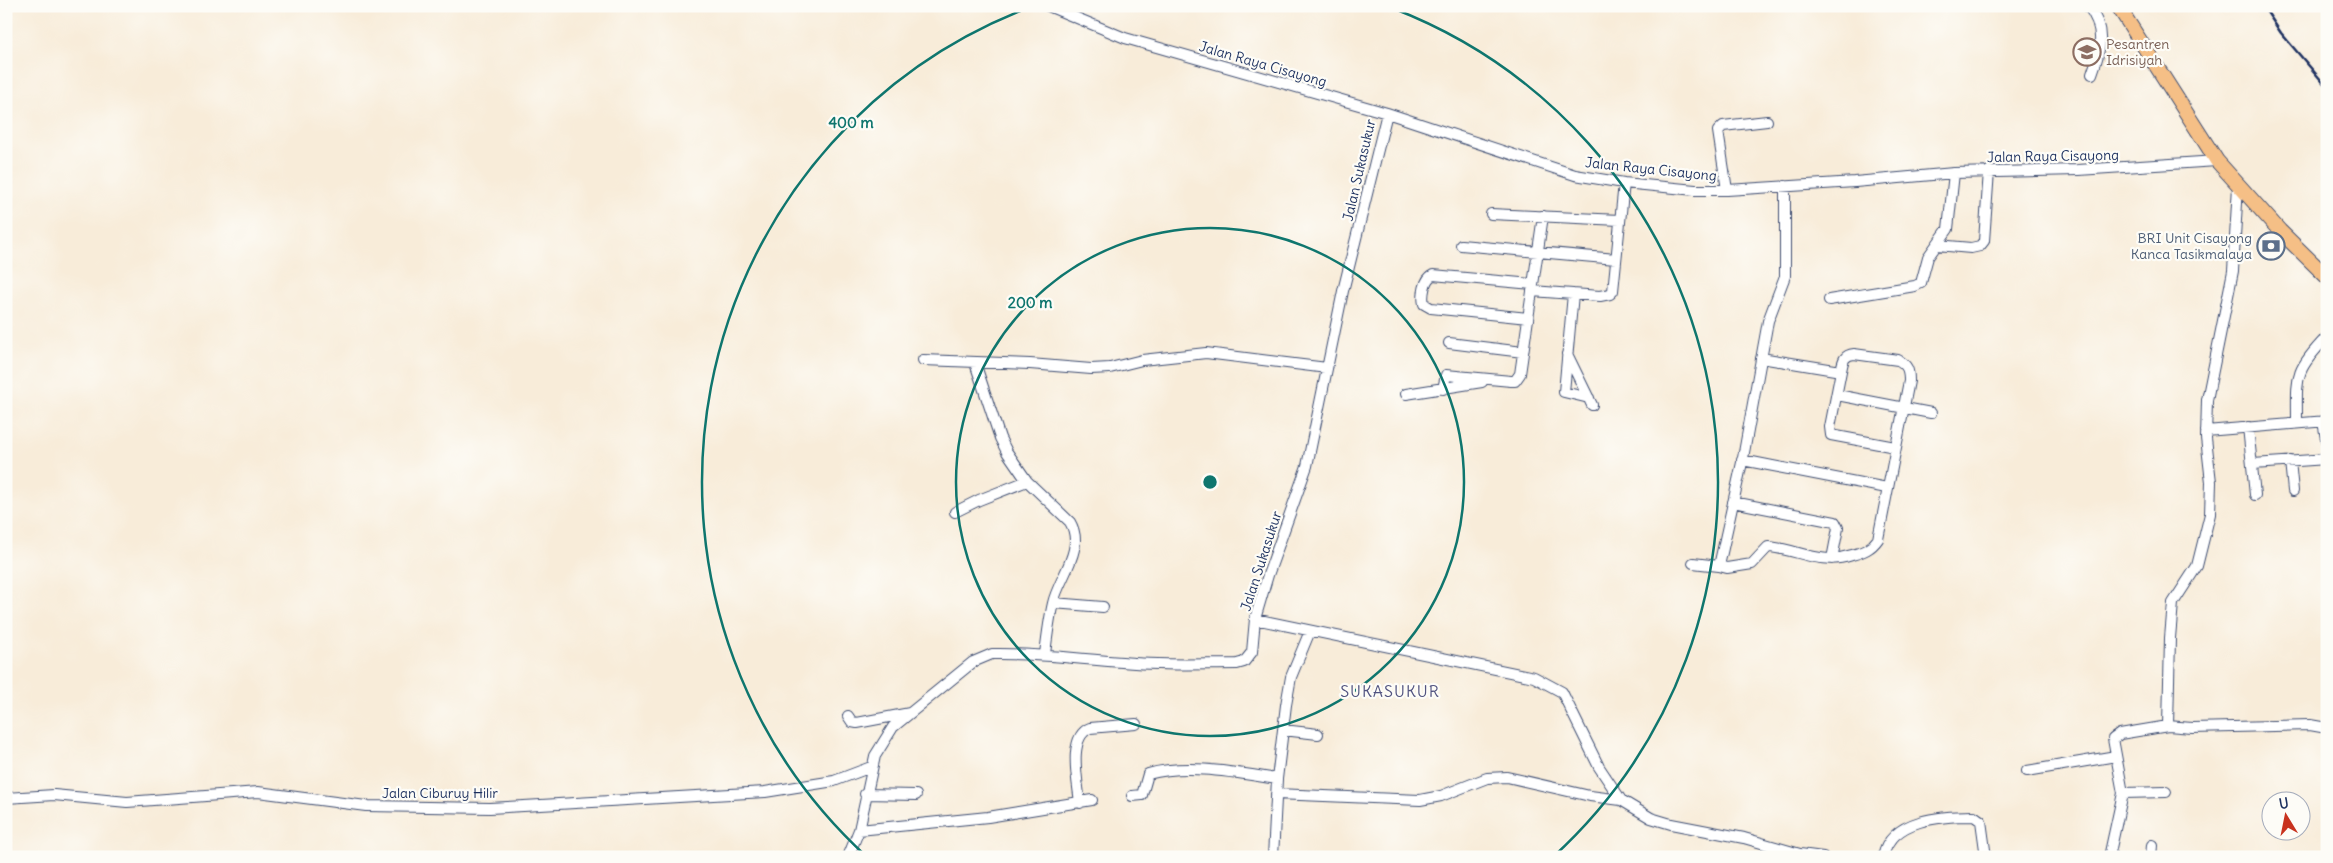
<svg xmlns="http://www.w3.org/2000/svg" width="2333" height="863" viewBox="0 0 2333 863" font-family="Delius,sans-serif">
	<rect width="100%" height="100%" fill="#fdfcf7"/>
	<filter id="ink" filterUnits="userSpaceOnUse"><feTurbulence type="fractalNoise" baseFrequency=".02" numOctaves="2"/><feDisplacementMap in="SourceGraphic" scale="10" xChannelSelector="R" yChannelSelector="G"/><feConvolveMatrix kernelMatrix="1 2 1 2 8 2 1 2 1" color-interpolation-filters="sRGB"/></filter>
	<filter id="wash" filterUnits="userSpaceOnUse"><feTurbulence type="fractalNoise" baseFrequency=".0096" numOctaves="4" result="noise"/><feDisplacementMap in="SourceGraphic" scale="20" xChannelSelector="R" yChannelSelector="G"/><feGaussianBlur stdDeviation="1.12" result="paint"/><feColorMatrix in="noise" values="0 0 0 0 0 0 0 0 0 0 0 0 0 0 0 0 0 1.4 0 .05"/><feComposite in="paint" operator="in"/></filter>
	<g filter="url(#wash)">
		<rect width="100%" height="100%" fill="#f8ecd9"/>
	</g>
	<g filter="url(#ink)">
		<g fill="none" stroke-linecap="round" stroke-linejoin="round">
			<g stroke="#3c4b70" stroke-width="12">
				<path id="minor" d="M1048,6L1125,38L1387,113L1575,175L1624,183L1695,190H1727L1855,182L1954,173L2078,170L2217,161
					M2088,6C2106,28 2101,50 2092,74
					M1785,186V276L1768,321L1743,458L1719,566L1727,568L1752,564L1768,547C1799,549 1819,566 1852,555C1863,552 1871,549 1878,539L1909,381C1909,371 1908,365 1898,360L1854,354C1843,355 1843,362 1841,371
					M1727,190L1718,131L1723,126L1767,121
					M1491,214L1620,220
					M1461,245L1616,259
					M1937,245L1971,248L1980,246L1984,241L1989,171
					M1532,291L1600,296L1610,294L1613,291L1624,183
					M1573,294L1564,392L1589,398
					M1829,300L1915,286L1921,283L1928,257L1948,229L1954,173
					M1528,318L1431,308L1424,304C1422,296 1424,279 1433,275L1533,284
					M1449,343L1523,352
					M1567,354L1592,405
					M1761,358L1841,371L1830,427L1831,435L1895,447
					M923,360L1030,364L1091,369L1110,368L1142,360L1206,353L1327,368
					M975,363L1000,438L1007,452L1027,481L1070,522C1086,549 1059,577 1053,603C1049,620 1047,637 1045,654
					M1443,389L1446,375L1511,381H1515L1520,374L1543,216
					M1406,394L1482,382
					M1837,395L1931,413
					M2323,421L2327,445
					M2297,423C2297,377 2293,372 2327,337
					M2248,427L2255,495
					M2206,431L2327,421
					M1742,460L1887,488
					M2290,461L2293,491
					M2253,464L2327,459
					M1733,502L1835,522L1838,528L1832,559
					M955,512L979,500L1027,481
					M1693,563L1719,566
					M1053,603L1103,607
					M1255,619L1534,677L1562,692L1599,767L1621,800L1651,818L1671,824L1744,838L1800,854L1823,857
					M848,716L852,722L857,723L910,713
					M2168,726L2192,728L2310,725L2327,728
					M1283,730L1318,734
					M2027,771L2116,756
					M2123,793L2166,792
					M865,794L916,795
					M1276,794L1420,800L1441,796L1487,778L1507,777L1590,796L1621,800
					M1132,796L1142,795L1148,774C1188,763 1237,773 1277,779
					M6,798L54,795L127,802L258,792L366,806L490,808L765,792L834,781L871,767
					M1080,803C1078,782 1067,737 1090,728L1136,724
					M859,830L988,817L1092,800
					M848,857L859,830L875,756L893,727L973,662L992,654C1036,653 1078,659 1122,662C1160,666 1199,664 1237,664L1244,662L1252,652L1255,619L1268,575L1307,466L1343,291L1387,113
					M1273,857L1277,779L1286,705L1291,677L1310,631
					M1883,857C1891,818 1943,816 1974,816L1981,821L1986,857
					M2109,857L2123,793L2113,739L2120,734L2168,726L2170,638L2173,603L2197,566L2210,514L2211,482L2206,438L2207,400L2233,271L2238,186
					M2151,857L2152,845"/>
			</g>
			<g stroke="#3c4b70" stroke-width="16">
				<path id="highway" d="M2118,6L2217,161L2280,231L2327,277"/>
			</g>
			<use href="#minor" stroke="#fff" stroke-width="10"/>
			<use href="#highway" stroke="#f5bf86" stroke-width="14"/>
			<path stroke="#1b2f5e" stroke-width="2.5" d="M2263,6L2281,33L2327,87"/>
		</g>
	</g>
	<g fill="none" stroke="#0f766e" stroke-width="2.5">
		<circle cx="1210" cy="482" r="254"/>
		<path d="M867 857A508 508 0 0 1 1028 8M1392 8A508 508 0 0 1 1553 857"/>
	</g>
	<defs>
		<g id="school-ring" transform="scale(1.4375)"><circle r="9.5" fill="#fdfcf7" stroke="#8d6e63" stroke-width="1.5"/><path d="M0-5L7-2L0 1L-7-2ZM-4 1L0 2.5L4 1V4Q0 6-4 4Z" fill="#8d6e63"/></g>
		<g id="bank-ring" transform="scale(1.4375)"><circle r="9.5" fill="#fdfcf7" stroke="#5c6f8a" stroke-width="1.5"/><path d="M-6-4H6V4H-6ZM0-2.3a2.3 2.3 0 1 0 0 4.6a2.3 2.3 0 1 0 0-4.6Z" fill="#5c6f8a"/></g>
	</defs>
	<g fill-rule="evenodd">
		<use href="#school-ring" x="2087" y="52"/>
		<use href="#bank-ring" x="2271" y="246"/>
	</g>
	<g text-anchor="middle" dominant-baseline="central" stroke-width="4.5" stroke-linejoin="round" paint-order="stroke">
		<g font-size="14" fill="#785e54" stroke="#fdfcf7" text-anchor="start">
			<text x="2106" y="44">Pesantren<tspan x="2106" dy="16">Idrisiyah</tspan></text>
		</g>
		<g font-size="14" fill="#1b2f5e" stroke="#fdfcf7">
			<text transform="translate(1263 64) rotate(16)">Jalan Raya Cisayong</text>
			<text transform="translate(2053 156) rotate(-1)">Jalan Raya Cisayong</text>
			<text transform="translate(1651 169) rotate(6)">Jalan Raya Cisayong</text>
			<text transform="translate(1359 170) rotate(-77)">Jalan Sukasukur</text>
			<text transform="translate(1261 561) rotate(-72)">Jalan Sukasukur</text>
			<text x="440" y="793">Jalan Ciburuy Hilir</text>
		</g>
		<g font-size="14" fill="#4e5e75" stroke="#fdfcf7" text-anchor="end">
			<text x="2252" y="238">BRI Unit Cisayong<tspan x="2252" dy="16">Kanca Tasikmalaya</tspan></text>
		</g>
		<g font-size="16" letter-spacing="1" fill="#525480" stroke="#fdfcf7">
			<text x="1390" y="691">SUKASUKUR</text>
		</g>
	</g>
	<circle cx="1210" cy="482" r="8" fill="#0f766e" stroke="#fdfcf7" stroke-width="2.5"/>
	<g font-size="15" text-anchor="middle" font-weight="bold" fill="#0f766e" stroke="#fdfcf7" stroke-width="4.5" stroke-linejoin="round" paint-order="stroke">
		<text x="851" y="128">400 m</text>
		<text x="1030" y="308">200 m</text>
	</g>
	<rect width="2333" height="863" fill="none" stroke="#fdfcf7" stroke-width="25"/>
	<g transform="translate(2286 816) rotate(350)"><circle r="24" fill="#fdfcf7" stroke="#a3aaba"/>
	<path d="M0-4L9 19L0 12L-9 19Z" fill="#c8321e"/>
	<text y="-8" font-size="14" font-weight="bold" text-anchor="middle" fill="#1b2f5e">U</text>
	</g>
</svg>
